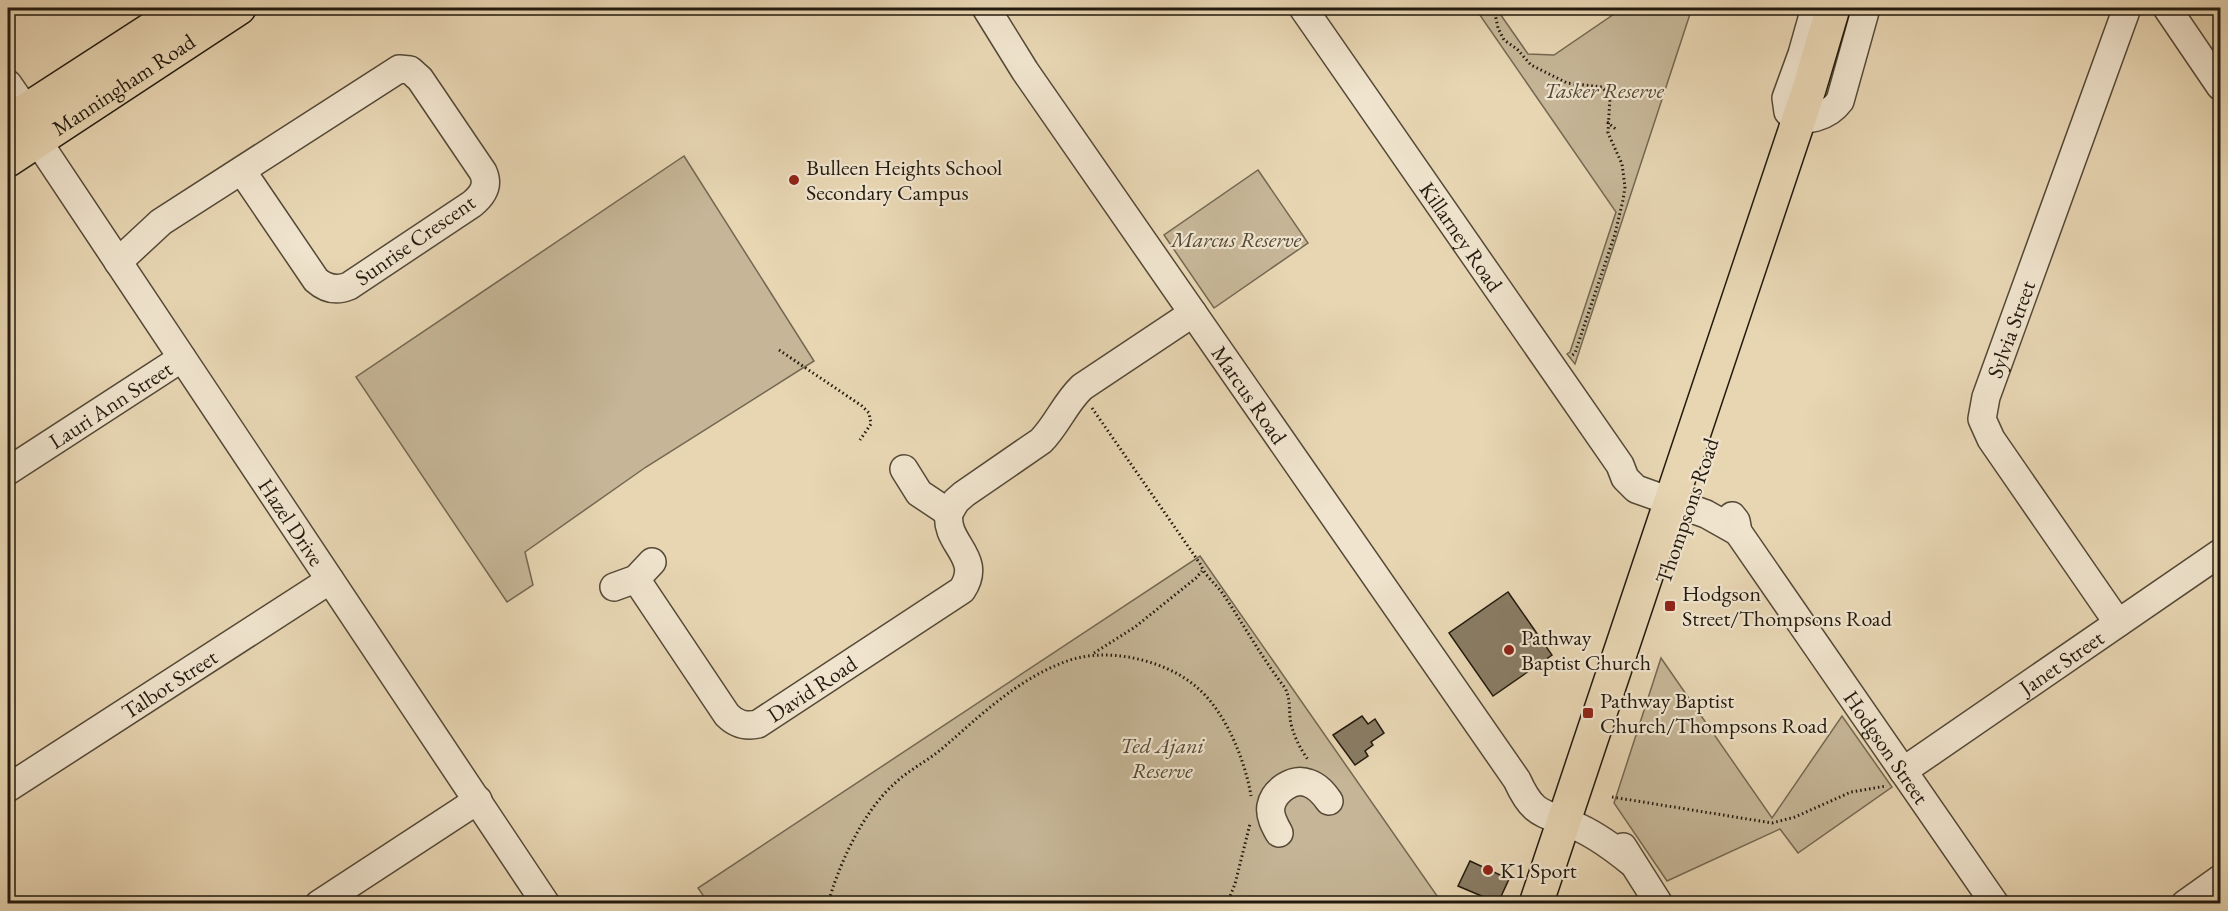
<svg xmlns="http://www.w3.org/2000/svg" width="2228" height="911" viewBox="0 0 2228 911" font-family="'EB Garamond',serif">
	<rect width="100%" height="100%" fill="#e8d6b3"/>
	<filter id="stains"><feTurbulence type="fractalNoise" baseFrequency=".00333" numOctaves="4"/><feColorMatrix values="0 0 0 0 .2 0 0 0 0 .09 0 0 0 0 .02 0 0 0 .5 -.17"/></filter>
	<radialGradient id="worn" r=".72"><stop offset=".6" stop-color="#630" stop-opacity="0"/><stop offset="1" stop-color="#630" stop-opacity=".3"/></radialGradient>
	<path fill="#c6b697" stroke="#746852" stroke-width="1.5" d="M1475,8H1496L1528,54L1554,55L1623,8H1692L1575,364L1567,354L1570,352L1616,212Z
		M684,156L814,361L646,467L525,552L533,585L507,602L356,377Z
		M1258,170L1308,243L1214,308L1164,235Z
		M1200,556L1442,903L709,904L698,888Z
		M1661,658L1772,818L1842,716L1892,787L1798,853L1780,829L1667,881L1614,803Z"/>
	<path fill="#897c64" stroke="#221a0e" stroke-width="1.5" d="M1508,592L1552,655L1493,696L1449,633Z
		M1362,716L1368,724L1375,719L1384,733L1371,742L1373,745L1365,751L1368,756L1355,765L1333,735Z
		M1470,861L1509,879L1498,903L1458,886Z"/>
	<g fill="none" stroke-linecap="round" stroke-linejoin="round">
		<g stroke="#544937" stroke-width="30">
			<g id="minor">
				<path id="s1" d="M986,8L1025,71L1517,780C1535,820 1545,811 1580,828C1599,837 1615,849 1631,862"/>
				<path id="s2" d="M1303,8L1620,465L1625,478L1636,489L1706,514L1738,532"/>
				<path d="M1815,8L1802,54L1786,98L1788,112C1803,126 1829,116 1840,101L1866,8"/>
				<path d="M2167,8L2220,86"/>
				<path d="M8,84L26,110"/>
				<path id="s3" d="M37,140L546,904"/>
				<path d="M118,262L161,222L399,69L410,70L420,79L483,172C489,185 483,195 472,204L349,286C337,291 326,289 316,280L242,171"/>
				<path d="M904,469L919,493L949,513L956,501L964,494L1041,441C1057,425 1065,403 1082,387L1193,313"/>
				<path id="s4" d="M8,471L182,358"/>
				<path id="s5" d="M1732,516L1736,521L1738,532L1995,904"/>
				<path id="s6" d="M636,579L727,715C736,724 745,727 758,724L962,590C984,557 944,544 949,513"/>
				<path d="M614,587L636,579L652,562"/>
				<path id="s7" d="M2118,623L1991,439L1982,419L1986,397L2127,8"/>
				<path id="s8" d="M1903,771L2220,553"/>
				<path id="s9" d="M8,788L330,580"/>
				<path d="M1279,833C1275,826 1269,815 1271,806C1274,791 1293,777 1308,783C1318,786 1324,794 1329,801"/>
				<path d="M1623,847L1659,904"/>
				<path d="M319,904L478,800"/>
				<path d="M2185,904L2220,879"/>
			</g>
		</g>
		<g stroke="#221a0e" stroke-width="36">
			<g id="major">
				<path d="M8,122L184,8"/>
				<path id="s10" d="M8,160L239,8"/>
				<path d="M1536,904L1809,89L1833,8"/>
			</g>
		</g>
		<path stroke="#221a0e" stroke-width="3" stroke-dasharray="1.5 3" stroke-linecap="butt" d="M1487,8L1495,14L1498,28L1504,40L1517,49L1531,65L1567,83L1602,87L1610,96L1608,133L1622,164L1625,187L1623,200L1615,234L1575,353L1570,357
			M1607,122L1617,130
			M779,350L862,406L869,413L871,424L860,440
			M1092,408L1201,565C1204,575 1216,584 1223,594C1244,625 1262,658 1285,688C1290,698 1289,706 1290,717C1291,731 1300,749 1309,761
			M1094,653L1135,627L1196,578L1202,571
			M1612,797L1772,823L1795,817L1851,792L1886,786
			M828,904C838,866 863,812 893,785C908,770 928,761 944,747C982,714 1020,677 1070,660C1089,654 1108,654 1128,657C1151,661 1176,670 1194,685C1224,708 1245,759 1251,796
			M1227,904L1235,884L1250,824"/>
		<use href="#minor" stroke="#f0e4ce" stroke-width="27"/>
		<use href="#major" stroke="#e8d6b3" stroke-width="33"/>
	</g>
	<g fill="#8f2418" stroke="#f0e4ce" stroke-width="2">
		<circle cx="794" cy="180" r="6"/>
		<rect x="1664" y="600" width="12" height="12" rx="3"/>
		<circle cx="1509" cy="650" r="6"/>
		<rect x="1582" y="707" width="12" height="12" rx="3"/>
		<circle cx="1488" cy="870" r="6"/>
	</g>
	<g text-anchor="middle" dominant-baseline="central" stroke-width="4.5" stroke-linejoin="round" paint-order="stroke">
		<g font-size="22" fill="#221a0e" stroke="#f0e4ce">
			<text stroke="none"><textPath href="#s10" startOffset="138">Manningham Road</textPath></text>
			<text stroke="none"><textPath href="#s2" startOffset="278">Killarney Road</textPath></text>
			<text transform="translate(415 240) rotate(-35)">Sunrise Crescent</text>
			<text stroke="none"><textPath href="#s7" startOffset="340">Sylvia Street</textPath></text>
			<text stroke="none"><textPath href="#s1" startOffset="468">Marcus Road</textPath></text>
			<text stroke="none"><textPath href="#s4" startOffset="122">Lauri Ann Street</textPath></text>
			<text transform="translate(1687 511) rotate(-71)">Thompsons Road</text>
			<text stroke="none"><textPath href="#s3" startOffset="459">Hazel Drive</textPath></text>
			<text stroke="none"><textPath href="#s8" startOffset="192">Janet Street</textPath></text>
			<text stroke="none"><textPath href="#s9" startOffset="192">Talbot Street</textPath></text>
			<text stroke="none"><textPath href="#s6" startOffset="262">David Road</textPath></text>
			<text stroke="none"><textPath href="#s5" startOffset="279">Hodgson Street</textPath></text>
		</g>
		<g font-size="22" font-style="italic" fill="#534937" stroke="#f0e4ce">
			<text x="1604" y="90">Tasker Reserve</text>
			<text x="1236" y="239">Marcus Reserve</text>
			<text x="1162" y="745">Ted Ajani<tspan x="1162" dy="25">Reserve</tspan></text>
		</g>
		<g font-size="22" fill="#221a0e" stroke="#f0e4ce" text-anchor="start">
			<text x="806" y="167">Bulleen Heights School<tspan x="806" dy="25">Secondary Campus</tspan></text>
			<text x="1682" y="593">Hodgson<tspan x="1682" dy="25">Street/Thompsons Road</tspan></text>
			<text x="1521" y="637">Pathway<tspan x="1521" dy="25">Baptist Church</tspan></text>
			<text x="1600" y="700">Pathway Baptist<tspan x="1600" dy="25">Church/Thompsons Road</tspan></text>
			<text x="1500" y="870">K1 Sport</text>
		</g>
	</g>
	<rect width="2228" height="911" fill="none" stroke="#e8d6b3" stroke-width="30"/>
	<rect x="9" y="9" width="2210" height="893" fill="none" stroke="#221a0e" stroke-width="3"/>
	<rect x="15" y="15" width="2198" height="881" fill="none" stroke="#221a0e" stroke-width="1.5"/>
	<rect width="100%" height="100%" filter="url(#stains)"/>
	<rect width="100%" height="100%" fill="url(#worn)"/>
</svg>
